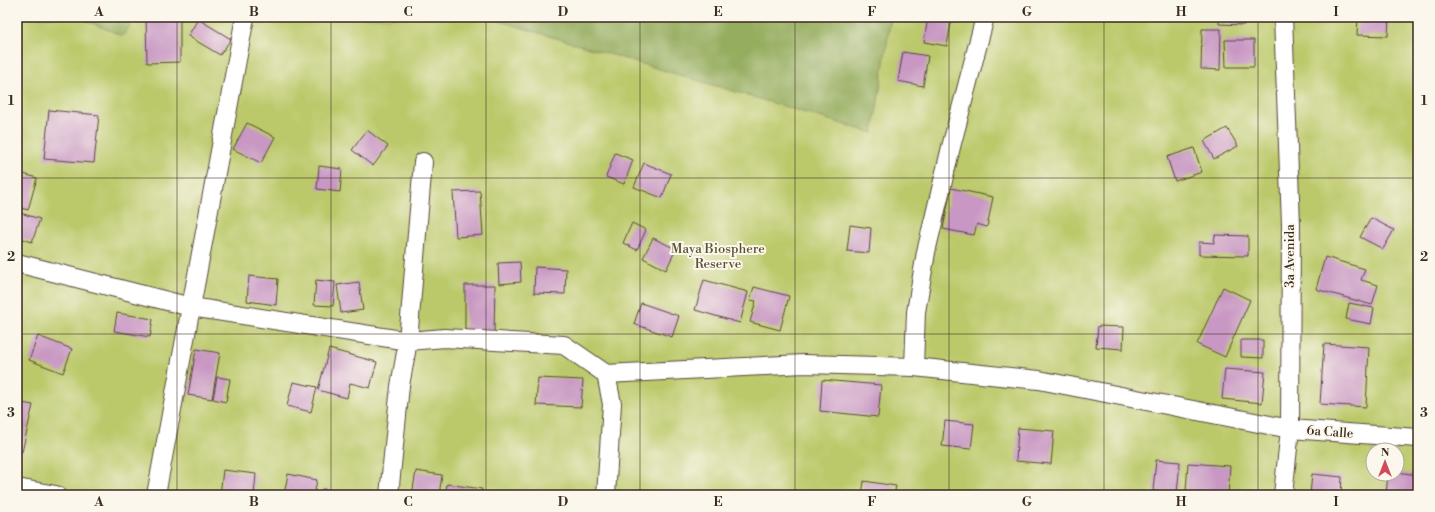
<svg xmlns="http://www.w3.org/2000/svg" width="1435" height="512" viewBox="0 0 1435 512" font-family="'Libre Bodoni',serif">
	<rect width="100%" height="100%" fill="#fbf7ec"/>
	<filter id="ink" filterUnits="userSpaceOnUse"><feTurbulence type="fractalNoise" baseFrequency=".025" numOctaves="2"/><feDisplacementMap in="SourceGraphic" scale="8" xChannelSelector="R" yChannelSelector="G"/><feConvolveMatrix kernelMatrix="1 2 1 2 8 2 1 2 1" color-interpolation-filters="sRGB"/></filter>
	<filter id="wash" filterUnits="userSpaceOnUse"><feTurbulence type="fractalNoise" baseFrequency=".012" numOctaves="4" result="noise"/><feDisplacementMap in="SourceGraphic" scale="16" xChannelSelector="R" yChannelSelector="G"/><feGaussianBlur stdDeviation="0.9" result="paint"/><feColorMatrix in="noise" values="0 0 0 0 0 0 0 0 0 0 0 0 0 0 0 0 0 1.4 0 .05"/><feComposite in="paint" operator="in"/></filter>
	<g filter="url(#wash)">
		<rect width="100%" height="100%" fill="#ede7cb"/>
		<path fill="#bcc96a" stroke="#7c7a44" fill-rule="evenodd" d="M17,17H1418V495H17ZM1373,450H1397V474H1373Z"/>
		<path fill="#95ad5e" stroke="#686c3e" d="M78,17H136L123,36Z
			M486,17H891L873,133Z"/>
		<g id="blocks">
			<path fill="#c897c3" d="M146,17H180V62L147,63Z
				M928,17H952L947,46L924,42Z
				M1219,17H1245L1244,25L1219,24Z
				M1314,17H1334V19L1314,20Z
				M1358,17H1389L1388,36L1357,35Z
				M198,19L231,39L220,55L188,36Z
				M1202,29H1221L1220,70L1201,69Z
				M1225,40H1254V67H1226Z
				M903,52L928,56L923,86L898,81Z
				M49,110L99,115L94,163L44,159Z
				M247,123L275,137L261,163L233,149Z
				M1227,128L1238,146L1214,159L1204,141Z
				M367,130L388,146L373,166L352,150Z
				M1194,148L1202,172L1175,181L1167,157Z
				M615,153L633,160L624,184L606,177Z
				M644,163L671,174L662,198L634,187Z
				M319,166L342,169L340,192L317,189Z
				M17,172L37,178L28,210L17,207Z
				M951,188L993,197L987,227L977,224L974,235L943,229Z
				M480,191L483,235L456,237L453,192Z
				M17,212L40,219L32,242L17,237Z
				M1371,218L1394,230L1383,249L1360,237Z
				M632,223L646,230L637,250L623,243Z
				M850,225L871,228L869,253L847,251Z
				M1215,235L1248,236V256L1199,255V242L1214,243Z
				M653,238L676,249L666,270L643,258Z
				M1325,257L1365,269L1361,280L1378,285L1372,305L1316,289Z
				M520,262L521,282L499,284L498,263Z
				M535,267L566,269L565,294L534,293Z
				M249,276L278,279L276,305L247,301Z
				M316,280L335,282L333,306L314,305Z
				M704,280L748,292L740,323L695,310Z
				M359,282L363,310L341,313L337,285Z
				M465,285H495L494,332L465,331Z
				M754,287L789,296L780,330L750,322L756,301L750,300Z
				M1223,287L1250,300L1225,357L1197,344Z
				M641,303L679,316L672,337L634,324Z
				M1349,303L1374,308L1371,324L1346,319Z
				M117,313L153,319L150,337L114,331Z
				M1098,326L1124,327L1123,349L1096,347Z
				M38,336L72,349L63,373L29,360Z
				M1241,340H1263V358L1241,357Z
				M1324,344L1369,347L1366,407L1320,404Z
				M196,349L220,353L212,399L188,395Z
				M329,349L377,362L370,388L350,383L347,398L318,390Z
				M1225,369L1265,372L1262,403L1222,399Z
				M217,377L230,379L226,402L213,399Z
				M538,378L583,380L581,407L536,405Z
				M822,380L881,385L878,417L820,411Z
				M293,382L317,387L311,412L287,406Z
				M17,402L33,405L22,452L17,451Z
				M945,421L974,424L971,449L942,446Z
				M1018,428L1054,431L1051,464L1016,461Z
				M1156,460L1180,462L1177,493L1153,491Z
				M1188,463L1230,466L1228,495L1186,492Z
				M223,470L256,474L254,495H220Z
				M416,471L442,475L439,495H412Z
				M1397,472L1418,475V495H1386L1388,474H1397Z
				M288,474L317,480L314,495H284Z
				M1312,474L1342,477L1341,495H1310Z
				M864,481L896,486L894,495H862Z
				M447,484L482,489L481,495H445Z
				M322,489L348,492L347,495H321Z
				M651,491L687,494V495H651Z"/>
		</g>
	</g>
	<g filter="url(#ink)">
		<use href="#blocks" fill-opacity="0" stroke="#564638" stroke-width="1"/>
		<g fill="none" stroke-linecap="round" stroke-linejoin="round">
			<g stroke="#564638" stroke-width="20">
				<path id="street" d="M17,263L191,307L408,341L445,338L564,345L606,374L804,364L914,367L1039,380L1290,429L1418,438
					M914,367L916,312L926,252L951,147L985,17
					M17,488L56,495
					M156,495L245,17
					M389,495L400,386L408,341L423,162
					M606,495L612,404L606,374
					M1283,495L1290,429L1291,224L1283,17"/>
			</g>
			<use href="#street" stroke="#fff" stroke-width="18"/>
		</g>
	</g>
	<path fill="none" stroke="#3b2a1e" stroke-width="1" stroke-opacity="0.55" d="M177,17V495M331,17V495M486,17V495M640,17V495M795,17V495M949,17V495M1104,17V495M1258,17V495M17,178H1418M17,334H1418"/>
	<g text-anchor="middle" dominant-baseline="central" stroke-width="4" stroke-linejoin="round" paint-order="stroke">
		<g font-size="13" fill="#5b5231" stroke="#fbf7ec">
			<text x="718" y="249">Maya Biosphere<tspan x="718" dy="15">Reserve</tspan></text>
		</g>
		<g font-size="13" fill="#3b2a1e" stroke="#fbf7ec">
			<text transform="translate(1290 256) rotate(-90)">3a Avenida</text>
			<text transform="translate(1330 432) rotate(4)">6a Calle</text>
		</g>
	</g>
	<rect width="1435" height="512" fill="none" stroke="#fbf7ec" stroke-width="44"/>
	<g transform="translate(1385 462)"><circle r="19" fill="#fbf7ec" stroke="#aea59a"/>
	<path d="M0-3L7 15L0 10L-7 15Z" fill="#d1495b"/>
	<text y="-6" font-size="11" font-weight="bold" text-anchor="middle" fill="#3b2a1e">N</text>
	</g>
	<rect x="22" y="22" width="1391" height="468" fill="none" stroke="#3b2a1e" stroke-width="1.5"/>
	<g font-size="13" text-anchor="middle" font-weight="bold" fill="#3b2a1e">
		<text x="99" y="16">A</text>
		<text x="254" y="16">B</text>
		<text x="408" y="16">C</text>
		<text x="563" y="16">D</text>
		<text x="718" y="16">E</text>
		<text x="872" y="16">F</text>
		<text x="1027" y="16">G</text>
		<text x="1181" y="16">H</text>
		<text x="1336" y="16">I</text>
		<text x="11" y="105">1</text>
		<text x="1424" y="105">1</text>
		<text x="11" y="261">2</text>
		<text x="1424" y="261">2</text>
		<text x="11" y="417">3</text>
		<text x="1424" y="417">3</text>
		<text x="99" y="506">A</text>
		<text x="254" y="506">B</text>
		<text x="408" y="506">C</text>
		<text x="563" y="506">D</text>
		<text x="718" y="506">E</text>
		<text x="872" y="506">F</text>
		<text x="1027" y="506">G</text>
		<text x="1181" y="506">H</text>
		<text x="1336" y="506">I</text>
	</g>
</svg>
